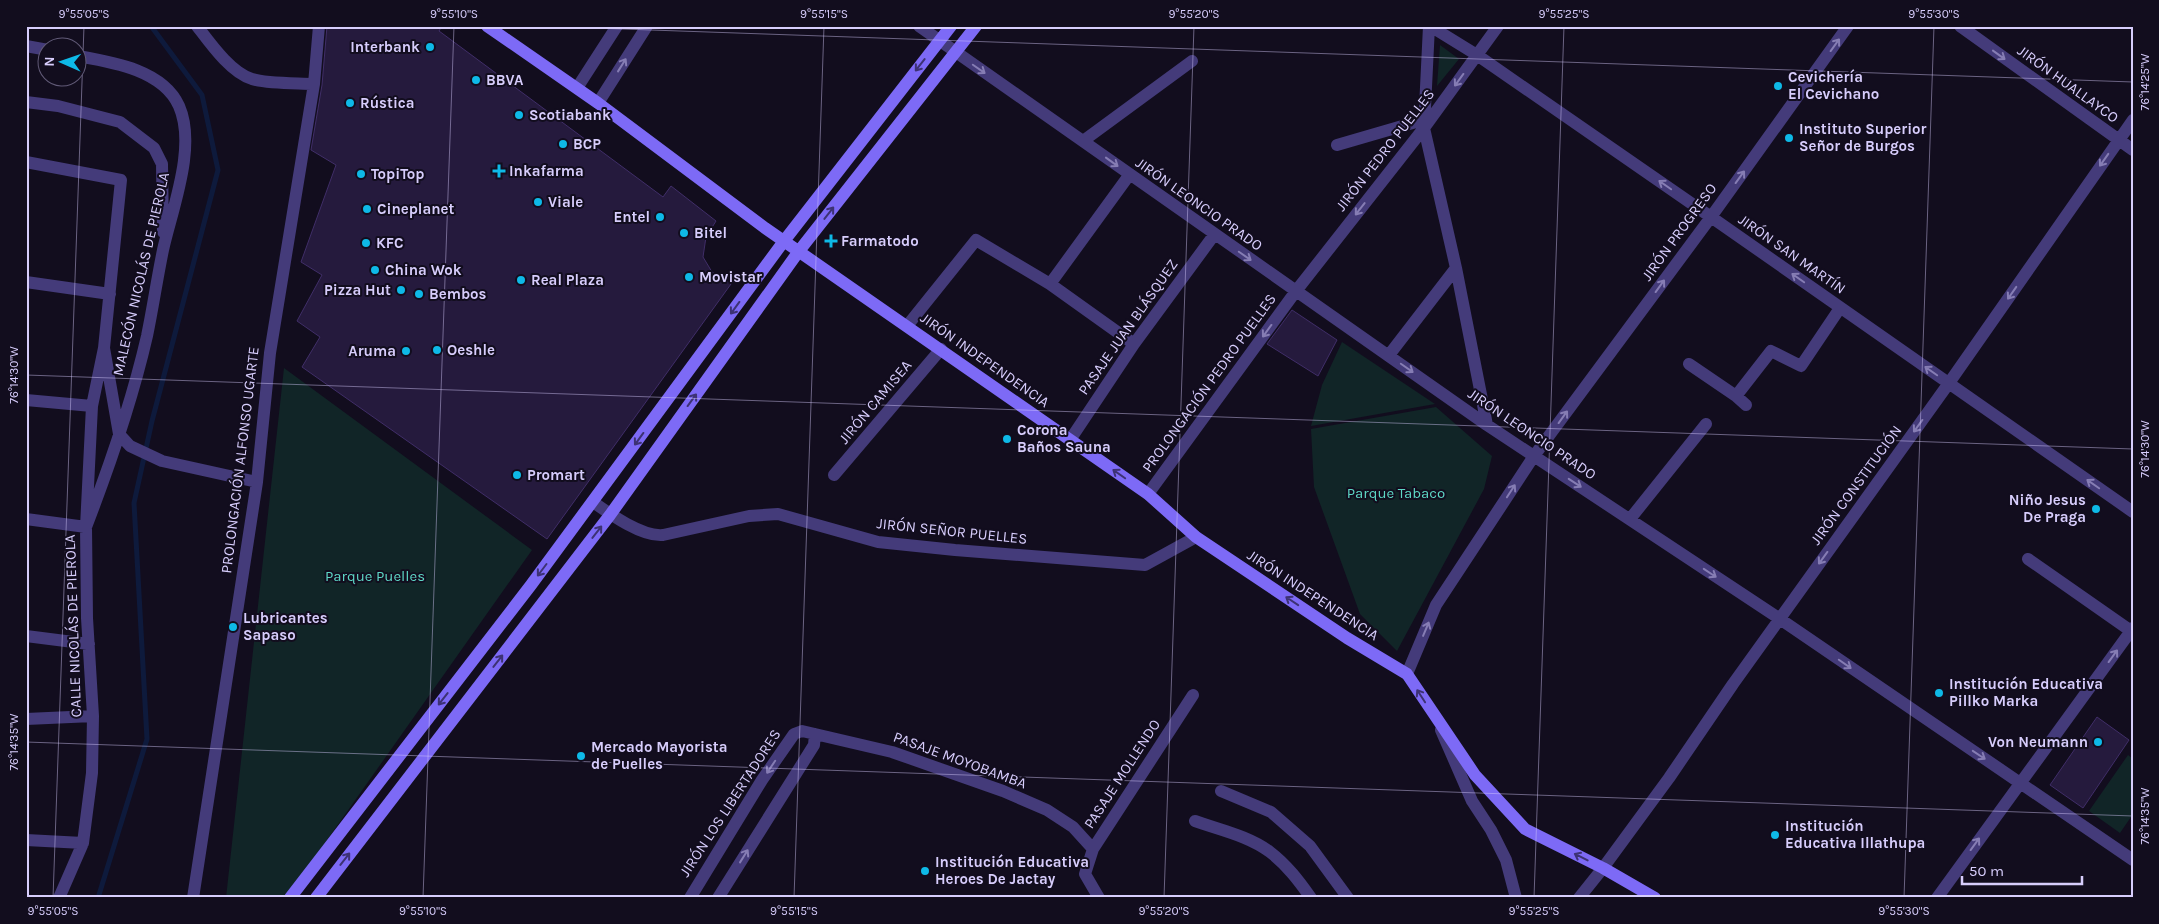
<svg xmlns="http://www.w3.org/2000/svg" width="2159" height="924" viewBox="0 0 2159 924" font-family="Karla,sans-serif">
	<rect width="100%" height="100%" fill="#120d1e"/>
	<path fill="#112527" d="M1440,45L1459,59L1437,86Z
		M1342,342L1435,404L1311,426L1322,385Z
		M284,368L532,550L286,898H226Z
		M1436,407L1492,456L1484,489L1397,651L1360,614L1314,487L1311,429Z
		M2128,755L2133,759V814L2120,833L2089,811Z"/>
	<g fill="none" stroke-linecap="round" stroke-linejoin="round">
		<path stroke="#0e1a3c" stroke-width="5" d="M98,898L147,739L134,503L152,421L218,170L202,95L151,26"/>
	</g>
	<path fill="#251a3d" stroke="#402e68" d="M327,26H442L439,31L663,197L671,186L716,221L706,237L703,257L712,272L731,284L547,539L302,367L320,337L297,321L322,275L301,262L336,165L311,150L322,85Z
		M1292,310L1337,340L1318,376L1267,344Z
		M2097,717L2129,740L2083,808L2050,785Z"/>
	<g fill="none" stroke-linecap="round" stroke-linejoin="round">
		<path stroke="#443b7a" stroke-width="12" d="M197,26C210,43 231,73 252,79C267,84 297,83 314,84
			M919,26L1487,425L1780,619L2133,860
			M1429,26L1424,128L1456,268L1487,425
			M1430,26L1477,55L1711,217L2133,512
			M1960,26L2133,150
			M26,46L48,50
			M577,88L617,26
			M26,102L58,106L120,122L154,148L162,164L163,232
			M598,103L647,26
			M1083,141L1192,61
			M1337,145L1423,120
			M26,162L121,180L104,348L119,434L130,446L162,461L257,482
			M26,282L110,294
			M1050,284L1130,174
			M907,326L976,240L1050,284L1134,344
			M1389,355L1456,268
			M1689,364L1736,396L1746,405
			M1736,396L1771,351L1801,366L1840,308
			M26,400L92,406
			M1070,440L1134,344L1214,235
			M834,475L941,349
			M1148,494L1296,291L1424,128L1498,26
			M593,502C610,514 642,537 663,535L749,516L778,514L878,542L955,550L1145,565L1196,537
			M26,519L86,527C110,465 132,401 147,336C153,307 157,279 163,250C172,209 197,147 179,106C163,70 112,62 78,56
			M1630,519L1706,424
			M2028,559L2131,631
			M26,636L89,644
			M1407,674L1436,605L1534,456L1711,217L1848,26
			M26,719L93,716
			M1441,730L1472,801L1491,830L1506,860L1516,898
			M1221,791L1271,812L1310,846L1348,898
			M1195,821C1220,830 1249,836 1270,852C1287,865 1299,881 1311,898
			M26,840L83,843
			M59,898L83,843L92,773L93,716L87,618L86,527L92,406L104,348
			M193,898L257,482L270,353L314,84L319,26
			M690,898L762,780L794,734L802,731L892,752L1003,791L1047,810L1073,827L1093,849
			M718,898L814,745L815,734
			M1099,898L1085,874L1093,849L1193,695
			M1579,898L1603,868L1669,778L1733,684L1949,383L2133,120
			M1937,898L2133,628"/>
		<path stroke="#7d6af6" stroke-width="12" d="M487,26L598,103L765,228L1148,494L1196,537L1347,638L1407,674L1475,775L1525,829L1603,868L1655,898
			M290,898L531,585L784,241L951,26
			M316,898L610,515L799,251L976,26"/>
	</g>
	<defs><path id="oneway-shaft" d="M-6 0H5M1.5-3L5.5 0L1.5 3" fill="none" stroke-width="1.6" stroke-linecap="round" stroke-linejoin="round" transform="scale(1.25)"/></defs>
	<g stroke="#867db4">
		<use href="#oneway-shaft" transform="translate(1835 45) rotate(-54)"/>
		<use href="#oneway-shaft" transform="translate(1999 55) rotate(36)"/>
		<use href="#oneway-shaft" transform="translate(622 65) rotate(-58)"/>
		<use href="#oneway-shaft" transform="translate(979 69) rotate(35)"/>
		<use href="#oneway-shaft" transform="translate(1459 80) rotate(126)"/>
		<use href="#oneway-shaft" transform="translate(2104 160) rotate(125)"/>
		<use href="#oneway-shaft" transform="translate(1112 162) rotate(36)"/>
		<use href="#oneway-shaft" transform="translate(1740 177) rotate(-54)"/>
		<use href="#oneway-shaft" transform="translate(1665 185) rotate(-145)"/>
		<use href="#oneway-shaft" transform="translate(1360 209) rotate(128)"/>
		<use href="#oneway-shaft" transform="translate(1245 256) rotate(35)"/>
		<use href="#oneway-shaft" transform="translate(1798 278) rotate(-145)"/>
		<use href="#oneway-shaft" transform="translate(1660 286) rotate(-54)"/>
		<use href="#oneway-shaft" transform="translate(2012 293) rotate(125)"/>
		<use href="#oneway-shaft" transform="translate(1267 331) rotate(126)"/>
		<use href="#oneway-shaft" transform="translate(1407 368) rotate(35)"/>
		<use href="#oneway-shaft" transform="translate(1931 371) rotate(-145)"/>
		<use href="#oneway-shaft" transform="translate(1563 417) rotate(-54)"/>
		<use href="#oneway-shaft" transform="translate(1918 426) rotate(126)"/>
		<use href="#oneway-shaft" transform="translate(1575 483) rotate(33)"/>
		<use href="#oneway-shaft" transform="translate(2093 484) rotate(-145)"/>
		<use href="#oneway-shaft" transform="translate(1511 491) rotate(-57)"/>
		<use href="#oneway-shaft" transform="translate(1823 558) rotate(126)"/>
		<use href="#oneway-shaft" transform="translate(1710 573) rotate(34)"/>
		<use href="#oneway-shaft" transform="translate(1426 629) rotate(-67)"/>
		<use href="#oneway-shaft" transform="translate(2113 656) rotate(-54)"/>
		<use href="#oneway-shaft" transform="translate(1845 664) rotate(35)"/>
		<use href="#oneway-shaft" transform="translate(1979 755) rotate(34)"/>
		<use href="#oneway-shaft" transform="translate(771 767) rotate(124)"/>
		<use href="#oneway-shaft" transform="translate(1975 844) rotate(-54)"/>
		<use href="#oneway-shaft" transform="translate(744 856) rotate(-58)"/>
	</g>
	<g stroke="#3d3274">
		<use href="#oneway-shaft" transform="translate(920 65) rotate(128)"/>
		<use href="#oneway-shaft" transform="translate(829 213) rotate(-52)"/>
		<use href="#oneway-shaft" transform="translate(735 308) rotate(126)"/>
		<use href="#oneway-shaft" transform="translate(692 400) rotate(-54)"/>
		<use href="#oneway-shaft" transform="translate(639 439) rotate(126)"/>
		<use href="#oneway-shaft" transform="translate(1119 474) rotate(-145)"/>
		<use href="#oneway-shaft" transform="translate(597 532) rotate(-52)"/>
		<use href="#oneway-shaft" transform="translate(542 570) rotate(127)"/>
		<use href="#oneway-shaft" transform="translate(1292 601) rotate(-146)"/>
		<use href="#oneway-shaft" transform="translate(498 661) rotate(-52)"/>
		<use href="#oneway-shaft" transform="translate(1421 696) rotate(-123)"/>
		<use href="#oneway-shaft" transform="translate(443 699) rotate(128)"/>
		<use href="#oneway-shaft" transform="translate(1581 857) rotate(-153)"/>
		<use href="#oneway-shaft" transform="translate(345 859) rotate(-52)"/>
	</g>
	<path fill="none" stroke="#d7cdfc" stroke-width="1" stroke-opacity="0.45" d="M537,26L2133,82M26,375L2133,449M26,742L2133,816M53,898L84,26M423,898L454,26M794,898L824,26M1164,898L1194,26M1534,898L1564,26M1904,898L1934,26"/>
	<g fill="#0eb9e7" stroke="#120d1e" stroke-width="2">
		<circle cx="430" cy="47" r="5"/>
		<circle cx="476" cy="80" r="5"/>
		<circle cx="1778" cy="86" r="5"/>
		<circle cx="350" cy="103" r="5"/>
		<circle cx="519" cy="115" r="5"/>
		<circle cx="1789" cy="138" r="5"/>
		<circle cx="563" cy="144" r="5"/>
		<path d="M496.5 163.5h5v5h5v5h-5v5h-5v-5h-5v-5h5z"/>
		<circle cx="361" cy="174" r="5"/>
		<circle cx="538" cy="202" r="5"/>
		<circle cx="367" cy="209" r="5"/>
		<circle cx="660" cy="217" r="5"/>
		<circle cx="684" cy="233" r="5"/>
		<path d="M828.5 233.5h5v5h5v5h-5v5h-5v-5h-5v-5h5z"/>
		<circle cx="366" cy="243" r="5"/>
		<circle cx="375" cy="270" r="5"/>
		<circle cx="689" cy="277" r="5"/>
		<circle cx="521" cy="280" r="5"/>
		<circle cx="401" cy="290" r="5"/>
		<circle cx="419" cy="294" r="5"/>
		<circle cx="437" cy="350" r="5"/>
		<circle cx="406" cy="351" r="5"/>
		<circle cx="1007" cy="439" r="5"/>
		<circle cx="517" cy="475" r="5"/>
		<circle cx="2096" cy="509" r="5"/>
		<circle cx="233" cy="627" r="5"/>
		<circle cx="1939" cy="693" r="5"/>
		<circle cx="2098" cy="742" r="5"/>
		<circle cx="581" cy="756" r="5"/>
		<circle cx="1775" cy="835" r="5"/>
		<circle cx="925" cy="871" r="5"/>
	</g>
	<g text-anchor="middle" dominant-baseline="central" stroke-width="4" stroke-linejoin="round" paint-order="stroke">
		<g font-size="15" font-weight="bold" fill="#d7cdfc" stroke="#120d1e" text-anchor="start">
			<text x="420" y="47" text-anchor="end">Interbank</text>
			<text x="1788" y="77">Cevichería<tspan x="1788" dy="17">El Cevichano</tspan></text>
			<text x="486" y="80">BBVA</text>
			<text x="360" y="103">Rústica</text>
			<text x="529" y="115">Scotiabank</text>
			<text x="1799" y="129">Instituto Superior<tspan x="1799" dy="17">Señor de Burgos</tspan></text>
			<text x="573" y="144">BCP</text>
			<text x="509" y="171">Inkafarma</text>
			<text x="371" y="174">TopiTop</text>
			<text x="548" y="202">Viale</text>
			<text x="377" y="209">Cineplanet</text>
			<text x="650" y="217" text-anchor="end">Entel</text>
			<text x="694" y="233">Bitel</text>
			<text x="841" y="241">Farmatodo</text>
			<text x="376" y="243">KFC</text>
			<text x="385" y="270">China Wok</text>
			<text x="699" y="277">Movistar</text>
			<text x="531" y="280">Real Plaza</text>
			<text x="391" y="290" text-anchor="end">Pizza Hut</text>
			<text x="429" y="294">Bembos</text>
			<text x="447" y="350">Oeshle</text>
			<text x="396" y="351" text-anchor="end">Aruma</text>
			<text x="1017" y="430">Corona<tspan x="1017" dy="17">Baños Sauna</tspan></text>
			<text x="527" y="475">Promart</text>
			<text x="2086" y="500" text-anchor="end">Niño Jesus<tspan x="2086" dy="17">De Praga</tspan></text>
			<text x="243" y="618">Lubricantes<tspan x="243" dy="17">Sapaso</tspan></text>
			<text x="1949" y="684">Institución Educativa<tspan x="1949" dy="17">Pillko Marka</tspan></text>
			<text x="2088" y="742" text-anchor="end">Von Neumann</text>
			<text x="591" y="747">Mercado Mayorista<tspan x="591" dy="17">de Puelles</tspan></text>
			<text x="1785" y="826">Institución<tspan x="1785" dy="17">Educativa Illathupa</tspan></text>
			<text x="935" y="862">Institución Educativa<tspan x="935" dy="17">Heroes De Jactay</tspan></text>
		</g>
		<g font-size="15" fill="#d7cdfc" stroke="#120d1e">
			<text transform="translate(2068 84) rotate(36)">JIRÓN HUALLAYCO</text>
			<text transform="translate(1385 150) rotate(-52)">JIRÓN PEDRO PUELLES</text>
			<text transform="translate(1199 204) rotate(35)">JIRÓN LEONCIO PRADO</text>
			<text transform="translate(1679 232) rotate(-54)">JIRÓN PROGRESO</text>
			<text transform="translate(1792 254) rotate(35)">JIRÓN SAN MARTÍN</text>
			<text transform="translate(141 274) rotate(-77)">MALECÓN NICOLÁS DE PIEROLA</text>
			<text transform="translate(1128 327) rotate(-55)">PASAJE JUAN BLÁSQUEZ</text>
			<text transform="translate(985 360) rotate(35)">JIRÓN INDEPENDENCIA</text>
			<text transform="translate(1209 383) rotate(-54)">PROLONGACIÓN PEDRO PUELLES</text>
			<text transform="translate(875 402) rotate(-50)">JIRÓN CAMISEA</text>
			<text transform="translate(1532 434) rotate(34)">JIRÓN LEONCIO PRADO</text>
			<text transform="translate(240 460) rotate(-83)">PROLONGACIÓN ALFONSO UGARTE</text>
			<text transform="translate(1856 485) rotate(-54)">JIRÓN CONSTITUCIÓN</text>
			<text transform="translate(952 531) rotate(6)">JIRÓN SEÑOR PUELLES</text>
			<text transform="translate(1313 595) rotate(33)">JIRÓN INDEPENDENCIA</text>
			<text transform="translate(73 626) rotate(-92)">CALLE NICOLÁS DE PIEROLA</text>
			<text transform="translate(960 760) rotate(20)">PASAJE MOYOBAMBA</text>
			<text transform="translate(1122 774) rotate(-57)">PASAJE MOLLENDO</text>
			<text transform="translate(730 803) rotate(-57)">JIRÓN LOS LIBERTADORES</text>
		</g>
		<g font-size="15" fill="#5ed7c6" stroke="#120d1e">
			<text x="1396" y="493">Parque Tabaco</text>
			<text x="375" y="576">Parque Puelles</text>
		</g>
	</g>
	<rect width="2159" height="924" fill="none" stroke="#120d1e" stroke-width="55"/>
	<g transform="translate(62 62) rotate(272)"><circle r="24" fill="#120d1e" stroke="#615a77"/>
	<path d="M0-4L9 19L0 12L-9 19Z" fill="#0eb9e7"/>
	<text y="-8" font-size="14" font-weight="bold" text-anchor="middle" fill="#d7cdfc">N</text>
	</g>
	<path d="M1962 876v8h120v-8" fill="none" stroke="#d7cdfc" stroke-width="2.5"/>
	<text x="1969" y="876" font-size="15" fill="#d7cdfc" stroke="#120d1e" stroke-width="4" paint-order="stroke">50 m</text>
	<rect x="28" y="28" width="2104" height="868" fill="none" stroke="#d7cdfc" stroke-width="2"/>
	<g font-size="12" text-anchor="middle" fill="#d7cdfc">
		<text x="84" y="18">9°55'05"S</text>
		<text x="454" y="18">9°55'10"S</text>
		<text x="824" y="18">9°55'15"S</text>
		<text x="1194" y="18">9°55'20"S</text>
		<text x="1564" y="18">9°55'25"S</text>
		<text x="1934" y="18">9°55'30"S</text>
		<text transform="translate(2145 82) rotate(-90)" y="4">76°14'25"W</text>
		<text transform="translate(14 375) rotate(-90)" y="4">76°14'30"W</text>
		<text transform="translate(2145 449) rotate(-90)" y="4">76°14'30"W</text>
		<text transform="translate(14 742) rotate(-90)" y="4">76°14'35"W</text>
		<text transform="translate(2145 816) rotate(-90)" y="4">76°14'35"W</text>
		<text x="53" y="915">9°55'05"S</text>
		<text x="423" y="915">9°55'10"S</text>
		<text x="794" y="915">9°55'15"S</text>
		<text x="1164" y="915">9°55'20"S</text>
		<text x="1534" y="915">9°55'25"S</text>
		<text x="1904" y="915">9°55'30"S</text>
	</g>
</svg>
